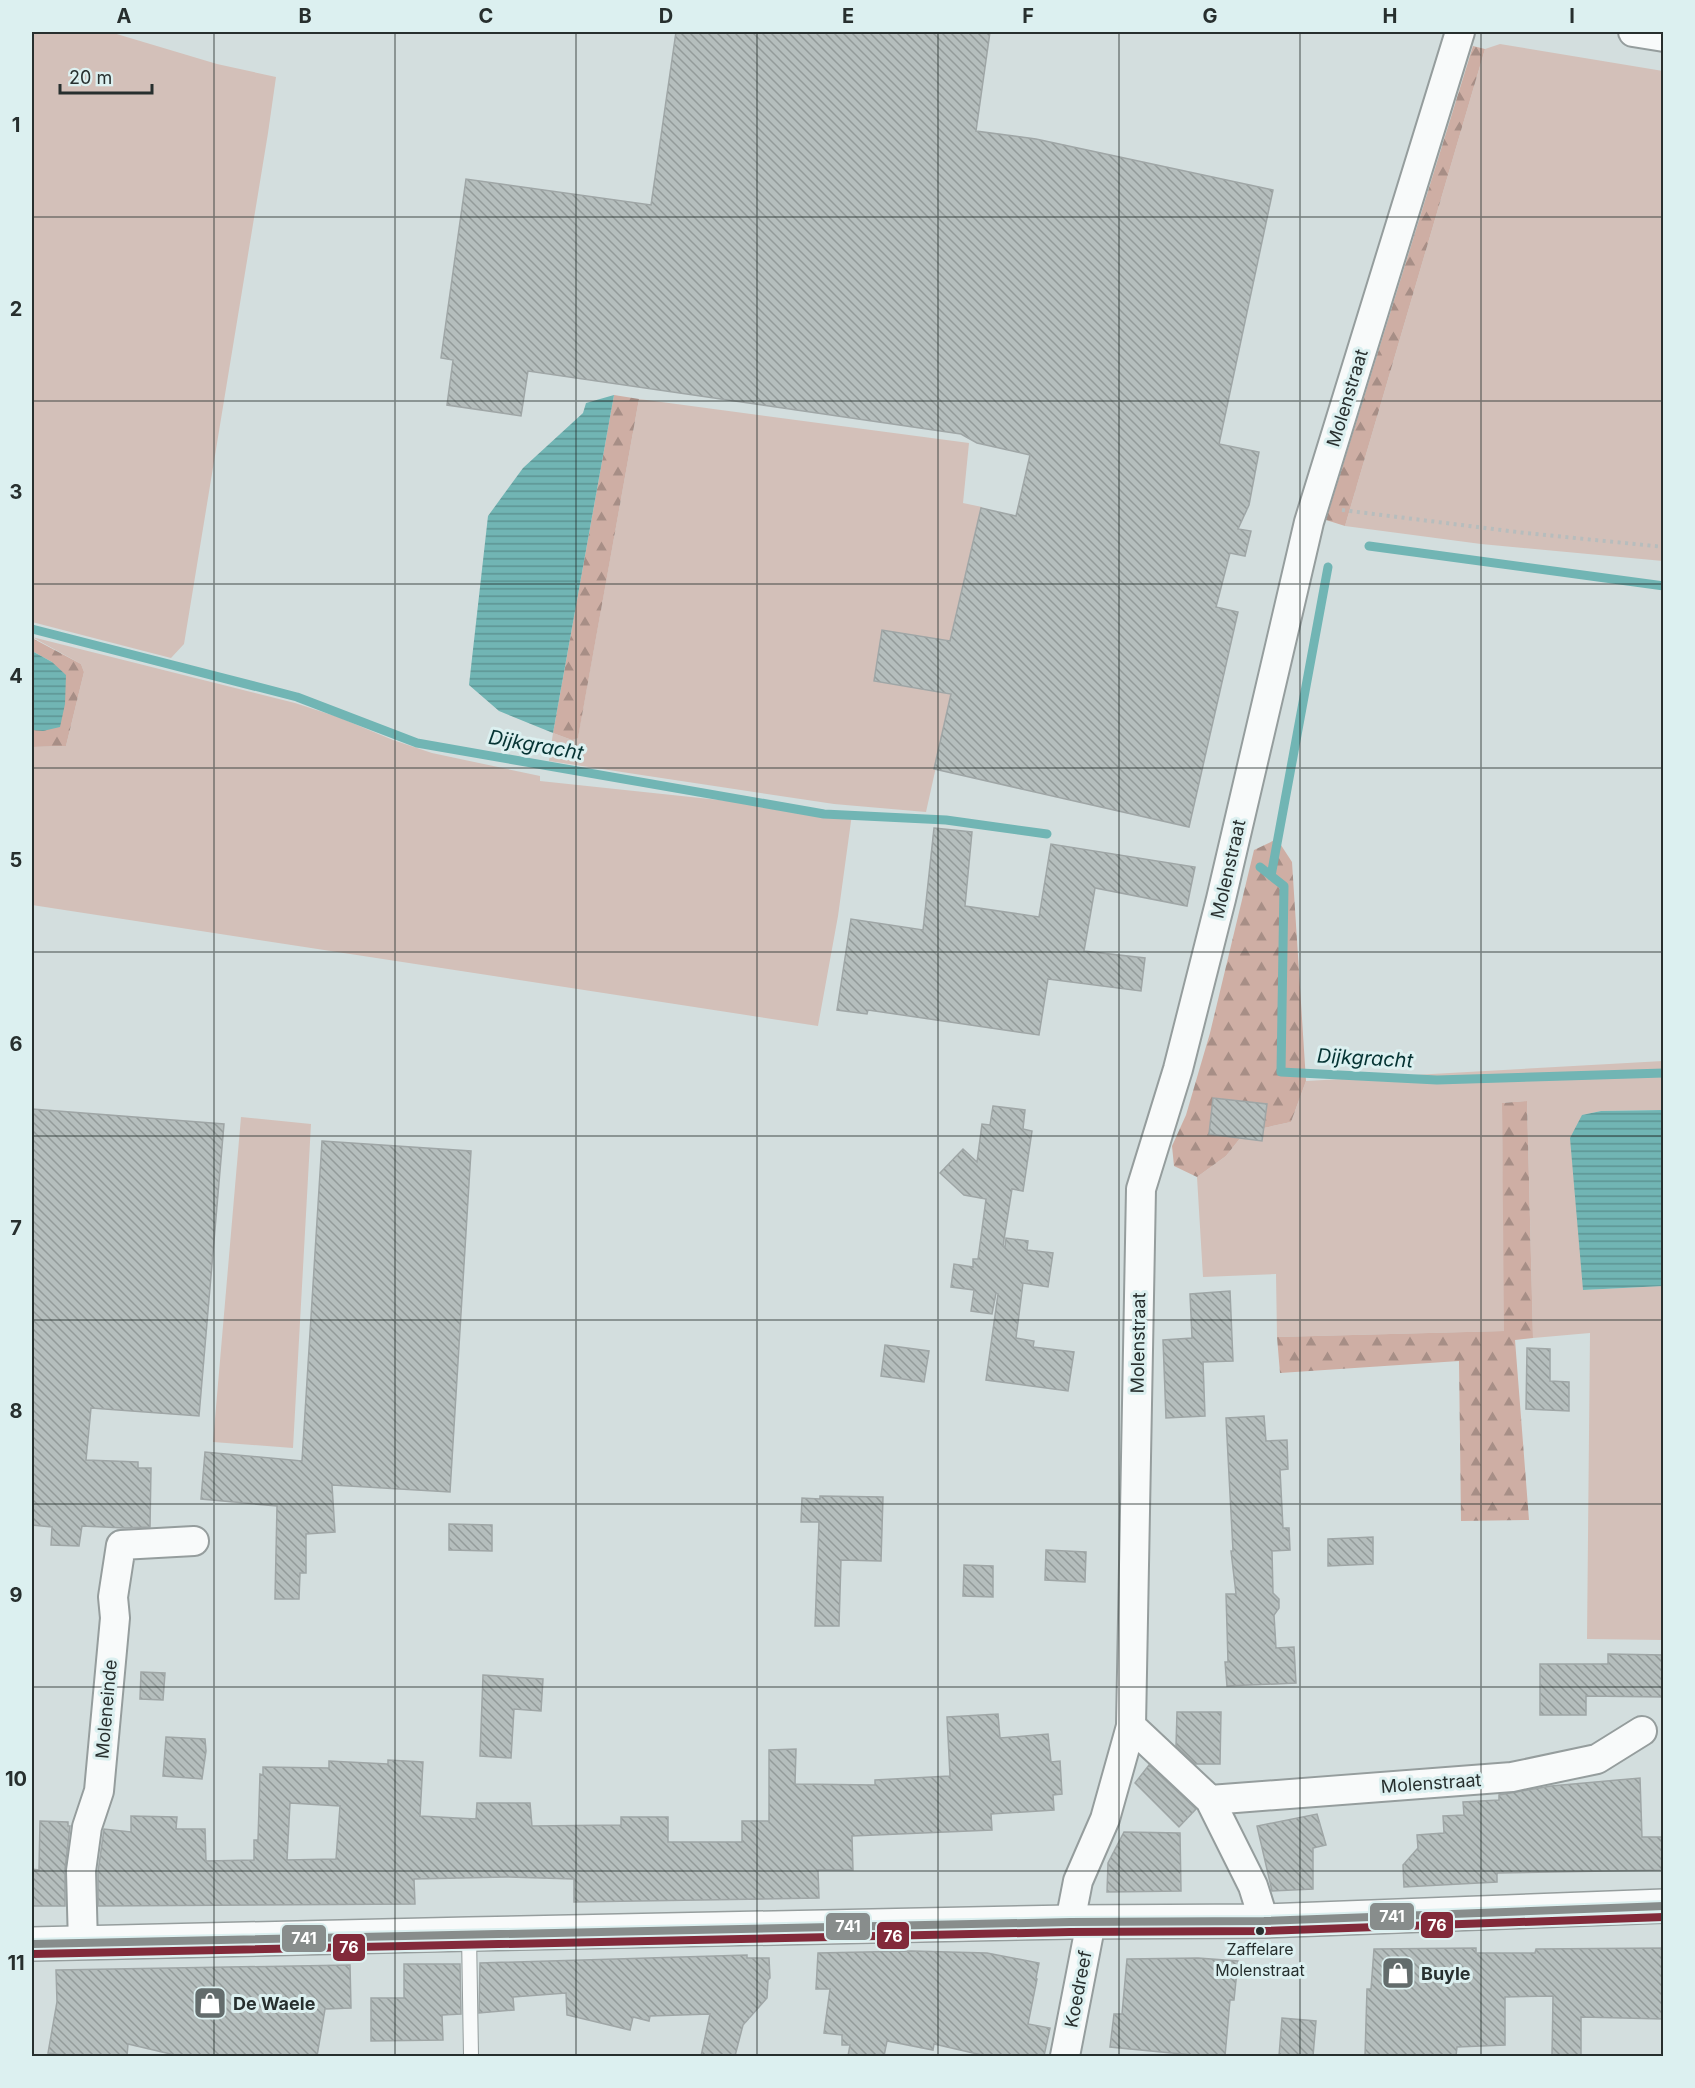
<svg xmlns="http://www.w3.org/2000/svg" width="1695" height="2088" viewBox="0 0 1695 2088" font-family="Inter,sans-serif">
	<defs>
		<pattern id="forest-firs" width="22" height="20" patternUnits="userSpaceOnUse" patternTransform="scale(1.5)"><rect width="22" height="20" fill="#ceaea4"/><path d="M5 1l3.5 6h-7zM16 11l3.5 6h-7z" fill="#a78e86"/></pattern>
		<pattern id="water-rules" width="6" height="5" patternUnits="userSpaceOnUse" patternTransform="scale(1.5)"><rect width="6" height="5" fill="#71b5b4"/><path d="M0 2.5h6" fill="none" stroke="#5d9493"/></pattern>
		<pattern id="building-back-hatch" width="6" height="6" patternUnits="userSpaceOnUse" patternTransform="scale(1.5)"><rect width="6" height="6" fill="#b5bebd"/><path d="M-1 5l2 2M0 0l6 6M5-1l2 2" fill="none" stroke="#939b9a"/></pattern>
	</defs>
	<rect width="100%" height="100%" fill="#d3dede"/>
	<path fill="#d3c0b9" d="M32,32H110L217,64L276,77L268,133L184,644L171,658L32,622Z
		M1500,44L1663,71V561L1481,544L1345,526L1485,49Z
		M639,399L969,443L963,503L982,507L948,674L956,677L926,812L834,804L549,761L553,733L572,740L578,737Z
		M32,637L295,703L338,717L393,740L432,753L540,776V781L852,814L838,916L818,1026L32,905V747L66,746L84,672L81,664Z
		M1663,1061V1110L1601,1111L1582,1115L1583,1290L1663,1286V1640L1587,1639L1590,1333L1533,1338L1527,1101L1502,1103L1505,1331L1277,1337L1276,1274L1203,1277L1197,1177L1226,1156L1245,1132L1291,1122L1306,1081Z
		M241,1117L311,1124L293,1448L213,1442Z"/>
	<path fill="url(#forest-firs)" d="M1473,46L1485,49L1345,526L1326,520Z
		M614,395L639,399L578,738L572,740L553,733Z
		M32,638L81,664L84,672L66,746L32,747V730L52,662L32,651Z
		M1277,839L1292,862L1306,1081L1291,1122L1245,1132L1226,1156L1197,1177L1174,1166L1172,1146L1186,1115L1210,1033L1254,850Z
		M1527,1101L1533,1338L1515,1340L1529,1520L1461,1521L1459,1361L1280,1373L1277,1337L1504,1331L1502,1103Z"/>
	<path fill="url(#water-rules)" d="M614,395L553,733L499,711L469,685L488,516L523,468L583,413L586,403Z
		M32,651L52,662L66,675L65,704L60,727L43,731L32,730Z
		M1663,1110V1286L1583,1290L1570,1138L1582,1115L1601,1111Z"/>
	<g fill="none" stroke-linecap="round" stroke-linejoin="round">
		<path stroke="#71b5b4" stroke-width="9" d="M1369,546L1664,586
			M32,629L297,697L417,743L824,814L946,820L1047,834
			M1260,867L1284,886L1281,1072L1437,1080L1664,1073
			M1271,876L1328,567"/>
	</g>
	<path fill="url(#building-back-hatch)" stroke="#9fa6a6" stroke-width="1.5" fill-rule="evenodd" d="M676,32H990L976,131L1036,139L1273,190L1219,444L1259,452L1249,505L1238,529L1251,531L1245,556L1230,553L1216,607L1238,612L1189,827L934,769L951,694L874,681L882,630L950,641L981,508L1016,516L1030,455L977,443L961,434L528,371L521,416L447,405L453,360L441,358L466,179L651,205Z
		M934,828L972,832L965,906L1039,917L1051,844L1195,867L1187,906L1095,888L1084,951L1145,958L1141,991L1048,979L1039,1035L868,1010L867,1014L837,1010L851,919L923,930Z
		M1213,1098L1267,1104L1262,1141L1209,1134Z
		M993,1106L1025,1110L1023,1129L1032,1131L1023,1191L1012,1189L1003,1246L1005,1247L1006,1238L1028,1241L1027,1250L1053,1253L1048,1287L1023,1283L1016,1338L1034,1341L1033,1347L1074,1352L1068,1391L986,1380L998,1294L996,1293L992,1314L971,1311L974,1290L951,1287L954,1264L973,1267V1259H978L986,1199L964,1195L940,1173L963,1149L977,1162L982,1124L990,1125Z
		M32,1109L224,1124L199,1416L91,1408L86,1460L138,1462V1468H151L150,1527L125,1528L82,1526L79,1546L51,1545L52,1527L32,1525Z
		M322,1141L471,1151L450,1492L332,1485L335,1532L306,1534V1573H300L299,1599H275L277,1506L201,1499L205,1452L302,1461Z
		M1230,1291L1233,1361L1203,1362L1205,1416L1166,1418L1163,1340L1192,1338L1190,1294Z
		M885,1345L929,1351L924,1382L881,1376Z
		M1527,1348L1550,1349V1381L1569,1382V1411L1526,1409Z
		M1264,1416L1266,1441L1287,1440L1288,1469L1280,1470L1283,1528H1289L1290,1550L1272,1551L1273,1593L1279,1599V1608L1274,1615L1276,1648L1294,1647L1296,1683L1227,1686L1225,1662H1228L1226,1594H1236L1231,1551H1233L1226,1418Z
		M820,1496L883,1497L881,1561L841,1560L839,1626H815L819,1522H801L802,1498L820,1499Z
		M449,1524L492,1525V1551L449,1550Z
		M1373,1537V1564L1328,1566V1539Z
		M1046,1550L1086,1552L1085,1582L1045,1580Z
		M964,1565L993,1566V1597L963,1596Z
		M1608,1654L1664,1655V1697L1586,1696V1715H1540V1664H1608Z
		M141,1672L165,1673L163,1700L140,1699Z
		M483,1675L543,1679L541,1711L514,1709L511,1758L480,1756Z
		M1177,1712H1221L1220,1764H1195L1176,1746Z
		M998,1714L1000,1738L1048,1734L1051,1762L1060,1761L1062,1794L1053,1795L1054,1810L991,1814L992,1830L852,1836L853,1870H818L819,1898L574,1902V1879L507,1877L414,1879L415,1904L98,1906V1872L104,1829L131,1832V1816L177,1817L176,1829H205L206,1861L254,1860V1840H258L260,1774L263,1775V1767L329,1768V1761L388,1764V1760L423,1762L420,1816L476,1819L477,1803H530L532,1826L621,1825V1817H668V1842H742V1821H769V1750L796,1749L795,1784L875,1785V1780L950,1776L947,1717ZM290,1803L340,1806L336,1859L287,1860Z
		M166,1737L205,1739L206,1751L202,1779L163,1776Z
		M1149,1765L1196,1809L1179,1827L1135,1783Z
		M1640,1778L1642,1837H1664V1870L1497,1873V1882L1404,1887L1403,1865L1418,1848L1417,1835L1444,1833L1443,1816L1464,1815L1463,1802L1499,1800V1795L1551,1786Z
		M1317,1814L1326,1845L1313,1848V1889L1272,1891L1257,1826Z
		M40,1821L68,1822V1826H70L65,1869V1906H32V1869L39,1870Z
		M1124,1832L1180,1833L1181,1891L1107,1892L1108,1863Z
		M1476,1948V1953H1535L1536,1949L1664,1948V2019L1581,2017V2056H1552L1553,1996L1505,1997V2045L1457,2047L1456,2056H1365L1367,1989H1371L1374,1949Z
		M912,1951L987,1953L1039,1963L1036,1978L1037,1979L1028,2024L1050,2028L1044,2056H986L934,2044L933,2050L887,2041L884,2056H848L850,2045H842V2035L824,2033L830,1989H816L818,1953Z
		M747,1955V1958H769L770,1978L768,1980L767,1998L743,2025L735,2056H701L710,2014L650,2016L649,2021L633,2017L630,2030L567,2015L566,1993L513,1997L514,2010L479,2013L480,1963Z
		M1198,1958L1238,1961L1234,2000H1230L1225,2056H1192V2055L1110,2047L1114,2014H1122L1127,1959Z
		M404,1964H460L461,2014L442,2015L443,2040L371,2041V1998H404Z
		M350,1965L351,2008L325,2009L317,2056H179L128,2044L127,2056H71L48,2053L57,2002L56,1970Z
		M1282,2018L1316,2021L1313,2056H1279Z"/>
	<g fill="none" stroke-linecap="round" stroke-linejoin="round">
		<g stroke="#959d9d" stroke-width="16">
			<path id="service" d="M469,1934L471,2056"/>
		</g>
		<g stroke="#959d9d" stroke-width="32">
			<path id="minor" d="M1633,32L1664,37
				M1131,1726L1210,1800L1253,1886L1264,1921
				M1210,1800L1512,1777L1597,1759L1642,1731
				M1070,1922L1078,1881L1105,1819L1131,1726L1141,1189L1178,1069L1221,899L1309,522L1460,32
				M83,1944L81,1871L87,1827L99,1791L115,1618L113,1597L121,1545L194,1541
				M1065,2056L1091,1922"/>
		</g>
		<g stroke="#959d9d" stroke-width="36">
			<path id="tertiary" d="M32,1944L469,1934L1070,1922L1264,1921L1664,1906"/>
		</g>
		<path stroke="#b7bdbd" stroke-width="4" stroke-dasharray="3 4.5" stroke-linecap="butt" d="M1342,510L1525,533L1664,547"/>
		<use href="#service" stroke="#f8fafa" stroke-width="14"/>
		<use href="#minor" stroke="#f8fafa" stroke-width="28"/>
		<use href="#tertiary" stroke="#f8fafa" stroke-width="33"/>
		<g stroke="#dcf0f0" stroke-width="12">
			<path id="bus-1" d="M32,1944L1070,1922L1264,1921L1664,1906"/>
		</g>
		<g stroke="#dcf0f0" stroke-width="12">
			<path id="bus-2" d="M32,1954L1070,1932L1264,1931L1664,1917"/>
		</g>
		<use href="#bus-1" stroke="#888d8c" stroke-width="8"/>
		<use href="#bus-2" stroke="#822a3a" stroke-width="8"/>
	</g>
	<path fill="none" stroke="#272f2e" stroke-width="1.5" stroke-opacity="0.55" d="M214,32V2056M395,32V2056M576,32V2056M757,32V2056M938,32V2056M1119,32V2056M1300,32V2056M1481,32V2056M32,217H1664M32,401H1664M32,584H1664M32,768H1664M32,952H1664M32,1136H1664M32,1320H1664M32,1504H1664M32,1687H1664M32,1871H1664"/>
	<defs>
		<g id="shop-square" transform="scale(1.725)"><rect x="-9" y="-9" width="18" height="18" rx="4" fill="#636c6c" stroke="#dcf0f0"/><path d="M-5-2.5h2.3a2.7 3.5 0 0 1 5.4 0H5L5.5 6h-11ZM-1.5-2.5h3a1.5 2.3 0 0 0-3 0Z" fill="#fff"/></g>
	</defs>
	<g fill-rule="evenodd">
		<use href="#shop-square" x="1398" y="1973"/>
		<use href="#shop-square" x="210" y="2003"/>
	</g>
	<circle fill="#272f2e" stroke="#dcf0f0" stroke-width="2" cx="1260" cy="1931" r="5"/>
	<g text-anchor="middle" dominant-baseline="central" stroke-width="6" stroke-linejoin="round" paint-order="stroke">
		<g font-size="16" fill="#272f2e" stroke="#dcf0f0">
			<text x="1260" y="1949">Zaffelare<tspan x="1260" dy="21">Molenstraat</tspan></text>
		</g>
		<g font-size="18" fill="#272f2e" stroke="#dcf0f0">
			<text transform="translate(1347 398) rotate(-73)">Molenstraat</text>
			<text transform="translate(1228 869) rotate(-77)">Molenstraat</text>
			<text transform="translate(1138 1343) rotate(-89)">Molenstraat</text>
			<text transform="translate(106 1709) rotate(-85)">Moleneinde</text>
			<text transform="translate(1431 1783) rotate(-4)">Molenstraat</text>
			<text transform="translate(1078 1989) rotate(-79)">Koedreef</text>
		</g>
		<g font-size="18" font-weight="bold" fill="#272f2e" stroke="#dcf0f0" text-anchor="start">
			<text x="1421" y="1973">Buyle</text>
			<text x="233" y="2003">De Waele</text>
		</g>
		<g font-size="20" font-style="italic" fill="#053333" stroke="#dcf0f0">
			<text transform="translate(536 745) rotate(10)">Dijkgracht</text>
			<text transform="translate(1365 1058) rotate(3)">Dijkgracht</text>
		</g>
	</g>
	<g stroke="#dcf0f0" stroke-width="2">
		<rect x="1369" y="1902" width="46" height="29" rx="6" fill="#888d8c"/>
		<rect x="1420" y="1911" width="34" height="28" rx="6" fill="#822a3a"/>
		<rect x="825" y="1912" width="46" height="29" rx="6" fill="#888d8c"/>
		<rect x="876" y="1921" width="34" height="29" rx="6" fill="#822a3a"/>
		<rect x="281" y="1924" width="46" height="29" rx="6" fill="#888d8c"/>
		<rect x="332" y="1933" width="34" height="29" rx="6" fill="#822a3a"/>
	</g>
	<g font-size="16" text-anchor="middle" font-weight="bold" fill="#fff">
		<text x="1392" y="1922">741</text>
		<text x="1437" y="1931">76</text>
		<text x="848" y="1932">741</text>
		<text x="893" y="1942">76</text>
		<text x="304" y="1944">741</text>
		<text x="349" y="1953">76</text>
	</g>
	<rect width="1695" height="2088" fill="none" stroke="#dcf0f0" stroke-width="66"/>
	<path d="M60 84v9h92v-9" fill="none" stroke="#272f2e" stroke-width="3"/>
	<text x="69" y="84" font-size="18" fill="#272f2e" stroke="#dcf0f0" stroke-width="4.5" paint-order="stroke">20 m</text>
	<rect x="33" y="33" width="1629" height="2022" fill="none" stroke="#272f2e" stroke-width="2"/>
	<g font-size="20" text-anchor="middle" font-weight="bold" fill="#272f2e">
		<text x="124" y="23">A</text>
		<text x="305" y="23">B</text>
		<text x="486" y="23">C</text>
		<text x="666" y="23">D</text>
		<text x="848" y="23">E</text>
		<text x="1028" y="23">F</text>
		<text x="1210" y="23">G</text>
		<text x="1390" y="23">H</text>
		<text x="1572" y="23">I</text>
		<text x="16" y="132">1</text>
		<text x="16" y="316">2</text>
		<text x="16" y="499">3</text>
		<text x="16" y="683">4</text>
		<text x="16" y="867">5</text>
		<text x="16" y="1051">6</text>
		<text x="16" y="1235">7</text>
		<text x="16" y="1418">8</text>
		<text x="16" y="1602">9</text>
		<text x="16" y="1786">10</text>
		<text x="16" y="1970">11</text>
	</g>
</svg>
